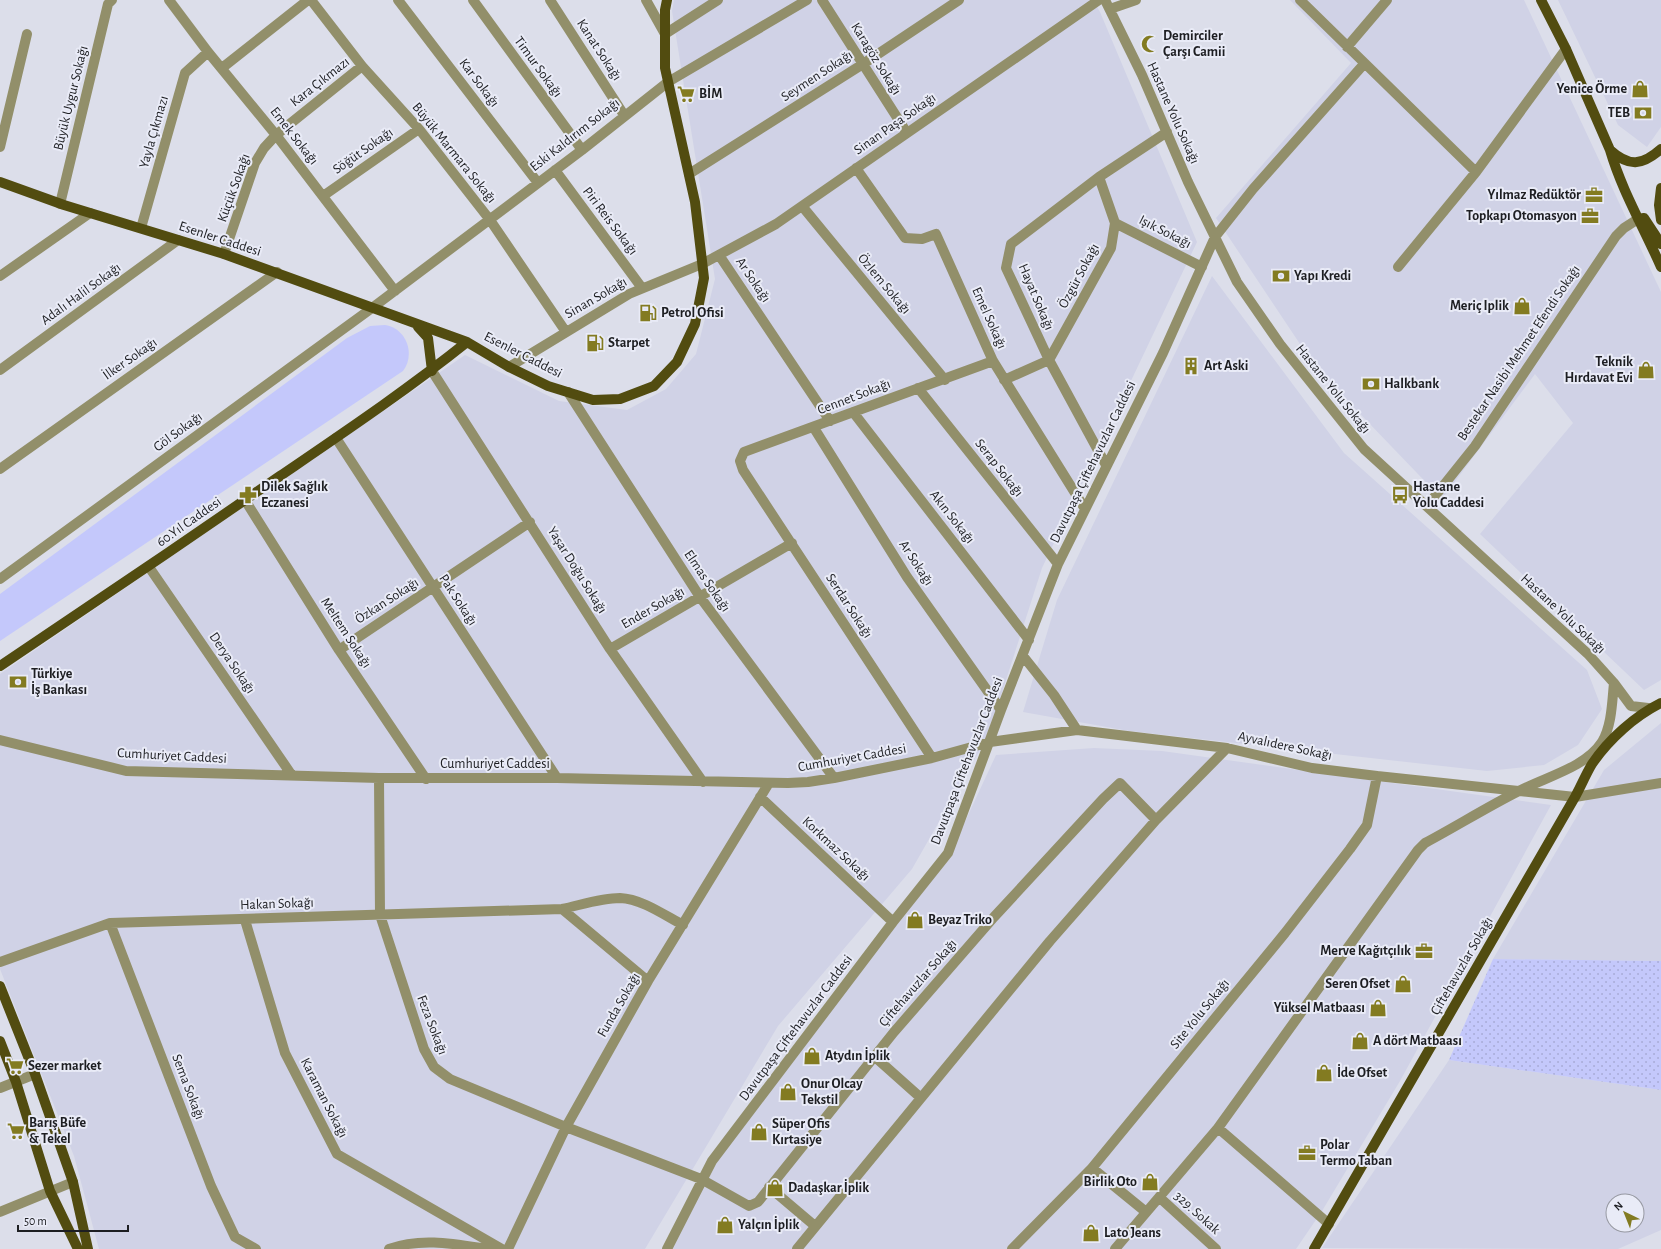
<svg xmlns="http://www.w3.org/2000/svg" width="1661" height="1249" viewBox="0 0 1661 1249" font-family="'Alegreya Sans',sans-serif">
	<defs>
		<pattern id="grass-dots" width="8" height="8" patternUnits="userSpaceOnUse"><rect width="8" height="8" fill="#c4c8fb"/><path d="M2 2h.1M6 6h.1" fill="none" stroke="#a8abd7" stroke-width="1.8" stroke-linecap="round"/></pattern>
	</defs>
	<rect width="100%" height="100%" fill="#dcdeea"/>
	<path fill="#d0d2e6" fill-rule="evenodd" d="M674,0H1093L1100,12L1197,242L1042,568L988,736L912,869L778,1026L645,1249H99L74,1156L0,969V674L465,355L559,401L627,410L666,389L696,354L715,279L672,11Z
		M1290,0H1524L1661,292V680L1644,690L1480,534L1573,423L1535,374L1442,499L1316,368L1216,218L1351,63Z
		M1558,0H1661V127L1647,147L1618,125Z
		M1212,276L1344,453L1587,670L1602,709L1578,745L1544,765L1487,771L1129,731L1023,712L1057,600Z
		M1661,723V961L1493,959L1604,770Z
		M1094,748L1162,751L1551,805L1400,1081L1322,1211L1296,1249H669L713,1164L950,854L996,755Z
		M1449,1060L1661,1090V1230L1618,1249L1322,1248ZM1613,1201H1637V1225H1613Z"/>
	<path fill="url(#grass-dots)" d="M1493,959L1661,961V1090L1449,1060Z"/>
	<path fill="#c4c8fb" d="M385,325C406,328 416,354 403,371L0,641V594L347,338L370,326Z"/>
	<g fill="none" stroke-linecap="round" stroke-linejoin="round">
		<path stroke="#928f6a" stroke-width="10" d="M169,0L208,52L276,135L395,291
			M311,0L362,66L419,129L490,220L566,332
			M398,0L538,183
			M473,0L582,150
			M550,0L624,115
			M646,0L665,34L718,0
			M822,0L907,133
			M1105,0L1142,75L1188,182L1237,282L1280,344L1364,449L1588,654L1614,683L1631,706L1648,708
			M1300,0L1476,172
			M1110,9L1136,0
			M1347,47L1387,0
			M222,68L308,0
			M0,147L27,34
			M856,168L905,238L922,239L936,234L993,361L1085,509
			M555,170L642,288
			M689,174L863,64L959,0
			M323,196L419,129
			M60,204L108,4L112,0
			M802,206L945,380
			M1115,223L1202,267
			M141,228L185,73L208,52
			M224,254L255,163L264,148L276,135L362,66
			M719,255L830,421
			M1398,267L1476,172L1566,49
			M0,276L90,213
			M509,367L629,294L702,264L776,224L1099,0
			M0,370L178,240
			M432,371L610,649L703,782
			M1004,380L1049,360L1111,248L1115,223L1099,177
			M918,388L1058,564
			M568,392L700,597L834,778
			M853,412L1029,640
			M814,428L907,577L1001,710
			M336,438L557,778
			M1106,465L1049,360L1006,268L1011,244L1099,177L1167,132
			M0,469L277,272
			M245,500L339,650L426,779
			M1427,506L1475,446L1616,236L1624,228L1638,219
			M149,567L291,774
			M0,579L372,308L582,150L668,82L807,0
			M610,649L792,543
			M339,650L530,522
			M1023,656L1054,695L1077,730
			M0,740L126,771L379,778H557L788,783L808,782L834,778L932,758L990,742L1077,730L1227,748L1312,768L1377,776L1575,797L1661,783
			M932,758L743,470L740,461L744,452L993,361
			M379,778L380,915L424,1049L434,1067L450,1079L566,1127L701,1179L749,1206L758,1202L894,1032L994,917L1103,799L1120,783L1156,820L1050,941L797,1249
			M760,797L893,922
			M1156,820L1227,748
			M562,909L648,981
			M245,920L285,1053L337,1154L502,1249
			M110,923L211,1186L235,1237L256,1249
			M0,962L110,923L562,909C581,905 601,898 620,898C642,899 664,915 683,925
			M875,1057L921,1098
			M0,1088L35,1074
			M1218,1128L1329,1224
			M1092,1168L1146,1212
			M769,1187L815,1226
			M1159,1197L1216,1249
			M0,1212L73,1182
			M389,1249C421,1237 455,1244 487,1249
			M508,1249L566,1127L648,981L769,783
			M667,1249L712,1161L893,922L948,853L1001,710L1058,564L1163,353L1215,237L1253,189L1364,64
			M1012,1249L1092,1168L1285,933L1350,849L1367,825L1377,776
			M1115,1249L1218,1128L1418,850L1425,843C1457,826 1487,807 1519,791C1545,777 1585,768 1602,742C1612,725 1612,702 1614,683"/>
		<path stroke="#524c10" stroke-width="10" d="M1541,0L1566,49L1610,150C1622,191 1644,228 1661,267
			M1610,150C1629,167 1642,166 1661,149
			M0,182L64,205L224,254L467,342L509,367L548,386L593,400L620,399L654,386L677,362L695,324L704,278L695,202L665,68V10L667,0
			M1661,188L1659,205L1661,220
			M1638,219L1644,218L1661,244
			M418,327L428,338L432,371
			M0,666C94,603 187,540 280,476C343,433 407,390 467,342
			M0,986L35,1074L73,1182L88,1249
			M0,1041L16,1082L50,1191L78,1249
			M1314,1249L1575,797C1581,786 1586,774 1592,764C1609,739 1635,716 1661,703"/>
	</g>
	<defs>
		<g id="mosque-bare" transform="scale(1.38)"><path d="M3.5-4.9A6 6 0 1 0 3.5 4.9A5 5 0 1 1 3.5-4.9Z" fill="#837b21" stroke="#e9ebf7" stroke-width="2.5" paint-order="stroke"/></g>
		<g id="shop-bare" transform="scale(1.38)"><path d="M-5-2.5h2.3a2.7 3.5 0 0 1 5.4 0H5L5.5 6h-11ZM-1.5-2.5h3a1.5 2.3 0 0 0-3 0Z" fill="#837b21" stroke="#e9ebf7" stroke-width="2.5" paint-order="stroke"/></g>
		<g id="supermarket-bare" transform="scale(1.38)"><path d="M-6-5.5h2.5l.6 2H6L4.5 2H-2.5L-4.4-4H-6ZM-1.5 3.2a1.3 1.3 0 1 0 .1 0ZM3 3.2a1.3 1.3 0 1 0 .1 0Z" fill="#837b21" stroke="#e9ebf7" stroke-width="2.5" paint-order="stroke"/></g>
		<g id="bank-bare" transform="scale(1.38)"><path d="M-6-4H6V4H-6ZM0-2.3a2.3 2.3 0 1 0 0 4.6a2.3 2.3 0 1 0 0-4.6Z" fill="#837b21" stroke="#e9ebf7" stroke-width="2.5" paint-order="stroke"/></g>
		<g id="office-bare" transform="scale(1.38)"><path d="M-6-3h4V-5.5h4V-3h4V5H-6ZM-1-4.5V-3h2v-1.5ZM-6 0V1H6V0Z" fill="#837b21" stroke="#e9ebf7" stroke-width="2.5" paint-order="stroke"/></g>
		<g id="fuel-bare" transform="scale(1.38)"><path d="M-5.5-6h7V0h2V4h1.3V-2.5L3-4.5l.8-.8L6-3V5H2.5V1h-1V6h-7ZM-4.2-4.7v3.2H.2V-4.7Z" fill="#837b21" stroke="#e9ebf7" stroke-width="2.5" paint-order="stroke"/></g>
		<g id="building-bare" transform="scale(1.38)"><path d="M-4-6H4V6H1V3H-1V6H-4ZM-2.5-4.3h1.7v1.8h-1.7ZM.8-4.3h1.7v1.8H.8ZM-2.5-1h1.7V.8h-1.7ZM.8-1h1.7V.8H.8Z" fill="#837b21" stroke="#e9ebf7" stroke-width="2.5" paint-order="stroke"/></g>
		<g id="pharmacy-bare" transform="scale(1.38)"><path d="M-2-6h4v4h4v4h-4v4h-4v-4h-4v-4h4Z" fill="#837b21" stroke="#e9ebf7" stroke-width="2.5" paint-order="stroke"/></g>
		<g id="bus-bare" transform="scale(1.38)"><path d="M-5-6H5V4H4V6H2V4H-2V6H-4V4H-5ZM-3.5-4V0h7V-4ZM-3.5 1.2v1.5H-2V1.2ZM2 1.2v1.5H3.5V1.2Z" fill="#837b21" stroke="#e9ebf7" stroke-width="2.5" paint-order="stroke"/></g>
	</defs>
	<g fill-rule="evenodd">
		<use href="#mosque-bare" x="1150" y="44"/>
		<use href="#shop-bare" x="1640" y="89"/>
		<use href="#supermarket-bare" x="686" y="94"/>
		<use href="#bank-bare" x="1643" y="113"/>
		<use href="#office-bare" x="1594" y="195"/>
		<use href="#office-bare" x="1590" y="216"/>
		<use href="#bank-bare" x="1281" y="276"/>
		<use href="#shop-bare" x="1522" y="306"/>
		<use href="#fuel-bare" x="648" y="313"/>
		<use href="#fuel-bare" x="595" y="343"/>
		<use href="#building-bare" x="1191" y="366"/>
		<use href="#shop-bare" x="1646" y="370"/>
		<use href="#bank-bare" x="1371" y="384"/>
		<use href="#pharmacy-bare" x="248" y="495"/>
		<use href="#bus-bare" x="1400" y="495"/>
		<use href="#bank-bare" x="18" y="682"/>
		<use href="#shop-bare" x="915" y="920"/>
		<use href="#office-bare" x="1424" y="951"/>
		<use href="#shop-bare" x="1403" y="984"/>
		<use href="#shop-bare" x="1378" y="1008"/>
		<use href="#shop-bare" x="1360" y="1041"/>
		<use href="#shop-bare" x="812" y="1056"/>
		<use href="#supermarket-bare" x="15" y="1066"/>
		<use href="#shop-bare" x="1324" y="1073"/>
		<use href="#shop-bare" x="788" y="1092"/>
		<use href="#supermarket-bare" x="16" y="1131"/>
		<use href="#shop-bare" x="759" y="1132"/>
		<use href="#office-bare" x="1307" y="1153"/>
		<use href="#shop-bare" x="1150" y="1182"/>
		<use href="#shop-bare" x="775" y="1188"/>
		<use href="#shop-bare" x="725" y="1225"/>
		<use href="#shop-bare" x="1091" y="1233"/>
	</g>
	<g text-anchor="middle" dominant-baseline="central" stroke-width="4" stroke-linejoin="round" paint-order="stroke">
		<g font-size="14" font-weight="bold" fill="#1d1e22" stroke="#e9ebf7" text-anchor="start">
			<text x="1163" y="36">Demirciler<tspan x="1163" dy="16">Çarşı Camii</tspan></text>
			<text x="1627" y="89" text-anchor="end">Yenice Örme</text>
			<text x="699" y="94">BİM</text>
			<text x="1630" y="113" text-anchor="end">TEB</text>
			<text x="1581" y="195" text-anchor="end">Yılmaz Redüktör</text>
			<text x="1577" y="216" text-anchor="end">Topkapı Otomasyon</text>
			<text x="1294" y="276">Yapı Kredi</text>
			<text x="1509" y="306" text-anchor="end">Meriç Iplik</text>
			<text x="661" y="313">Petrol Ofisi</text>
			<text x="608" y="343">Starpet</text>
			<text x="1633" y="362" text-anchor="end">Teknik<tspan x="1633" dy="16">Hırdavat Evi</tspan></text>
			<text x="1204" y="366">Art Aski</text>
			<text x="1384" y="384">Halkbank</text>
			<text x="261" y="487">Dilek Sağlık<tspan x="261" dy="16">Eczanesi</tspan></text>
			<text x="1413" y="487">Hastane<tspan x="1413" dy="16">Yolu Caddesi</tspan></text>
			<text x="31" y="674">Türkiye<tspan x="31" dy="16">İş Bankası</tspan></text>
			<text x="928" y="920">Beyaz Triko</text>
			<text x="1411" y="951" text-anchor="end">Merve Kağıtçılık</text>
			<text x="1390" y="984" text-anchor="end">Seren Ofset</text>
			<text x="1365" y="1008" text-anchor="end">Yüksel Matbaası</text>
			<text x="1373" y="1041">A dört Matbaası</text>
			<text x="825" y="1056">Atydın İplik</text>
			<text x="28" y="1066">Sezer market</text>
			<text x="1337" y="1073">İde Ofset</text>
			<text x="801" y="1084">Onur Olcay<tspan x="801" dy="16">Tekstil</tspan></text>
			<text x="29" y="1123">Barış Büfe<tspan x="29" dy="16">&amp; Tekel</tspan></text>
			<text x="772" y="1124">Süper Ofis<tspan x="772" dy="16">Kırtasiye</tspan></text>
			<text x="1320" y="1145">Polar<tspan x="1320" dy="16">Termo Taban</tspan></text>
			<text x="1137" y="1182" text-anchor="end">Birlik Oto</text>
			<text x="788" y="1188">Dadaşkar İplik</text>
			<text x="738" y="1225">Yalçın İplik</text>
			<text x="1104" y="1233">Lato Jeans</text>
		</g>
		<g font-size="14" fill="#1d1e22" stroke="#e9ebf7">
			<text transform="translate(599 50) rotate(57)">Kanat Sokağı</text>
			<text transform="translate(876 59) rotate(58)">Karagöz Sokağı</text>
			<text transform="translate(538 67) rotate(54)">Timur Sokağı</text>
			<text transform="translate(817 76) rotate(-33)">Seymen Sokağı</text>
			<text transform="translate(320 82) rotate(-38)">Kara Çıkmazı</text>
			<text transform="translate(479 83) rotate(53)">Kar Sokağı</text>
			<text transform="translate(71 98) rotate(-76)">Büyük Uygur Sokağı</text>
			<text transform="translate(1173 113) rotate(66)">Hastane Yolu Sokağı</text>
			<text transform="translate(895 124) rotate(-35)">Sinan Paşa Sokağı</text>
			<text transform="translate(154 132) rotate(-74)">Yayla Çıkmazı</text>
			<text transform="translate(575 135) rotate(-38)">Eski Kaldırım Sokağı</text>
			<text transform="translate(294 136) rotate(52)">Emek Sokağı</text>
			<text transform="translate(363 151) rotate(-35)">Söğüt Sokağı</text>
			<text transform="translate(454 153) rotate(51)">Büyük Marmara Sokağı</text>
			<text transform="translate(234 188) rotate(-70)">Küçük Sokağı</text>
			<text transform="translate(610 221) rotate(53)">Piri Reis Sokağı</text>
			<text transform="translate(1165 232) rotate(27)">Işık Sokağı</text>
			<text transform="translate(220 239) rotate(18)">Esenler Caddesi</text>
			<text transform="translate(1079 276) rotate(-62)">Özgür Sokağı</text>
			<text transform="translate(753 280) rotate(56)">Ar Sokağı</text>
			<text transform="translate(884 284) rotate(50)">Özlem Sokağı</text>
			<text transform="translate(81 294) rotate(-36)">Adalı Halil Sokağı</text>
			<text transform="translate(1036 297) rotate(67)">Hayat Sokağı</text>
			<text transform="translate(596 298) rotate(-30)">Sinan Sokağı</text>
			<text transform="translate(989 318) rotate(66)">Emel Sokağı</text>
			<text transform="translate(1519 353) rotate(-56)">Bestekar Nasibi Mehmet Efendi Sokağı</text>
			<text transform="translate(523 355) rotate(27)">Esenler Caddesi</text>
			<text transform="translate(130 359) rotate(-35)">İlker Sokağı</text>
			<text transform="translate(1333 389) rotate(51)">Hastane Yolu Sokağı</text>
			<text transform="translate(854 397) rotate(-21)">Cennet Sokağı</text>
			<text transform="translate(178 432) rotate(-36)">Göl Sokağı</text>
			<text transform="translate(1093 462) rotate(-64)">Davutpaşa Çiftehavuzlar Caddesi</text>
			<text transform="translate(999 468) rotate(52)">Serap Sokağı</text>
			<text transform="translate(952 517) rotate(52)">Akın Sokağı</text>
			<text transform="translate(189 522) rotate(-35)">60.Yıl Caddesi</text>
			<text transform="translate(916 563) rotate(57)">Ar Sokağı</text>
			<text transform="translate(577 570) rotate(58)">Yaşar Doğu Sokağı</text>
			<text transform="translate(707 581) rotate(56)">Elmas Sokağı</text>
			<text transform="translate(458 600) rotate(57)">Pak Sokağı</text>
			<text transform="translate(387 601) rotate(-33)">Özkan Sokağı</text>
			<text transform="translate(849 606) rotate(57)">Serdar Sokağı</text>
			<text transform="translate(653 608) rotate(-30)">Ender Sokağı</text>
			<text transform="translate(1563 614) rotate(43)">Hastane Yolu Sokağı</text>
			<text transform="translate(346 633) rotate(57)">Meltem Sokağı</text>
			<text transform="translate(232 663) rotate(56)">Derya Sokağı</text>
			<text transform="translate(1285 746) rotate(12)">Ayvalıdere Sokağı</text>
			<text transform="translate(172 756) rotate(3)">Cumhuriyet Caddesi</text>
			<text transform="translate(852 758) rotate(-10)">Cumhuriyet Caddesi</text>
			<text transform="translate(967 761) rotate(-69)">Davutpaşa Çiftehavuzlar Caddesi</text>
			<text x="495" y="764">Cumhuriyet Caddesi</text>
			<text transform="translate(836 849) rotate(43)">Korkmaz Sokağı</text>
			<text transform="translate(277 904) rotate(-2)">Hakan Sokağı</text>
			<text transform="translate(1462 966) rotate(-60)">Çiftehavuzlar Sokağı</text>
			<text transform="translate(918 983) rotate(-49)">Çiftehavuzlar Sokağı</text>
			<text transform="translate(619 1005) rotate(-60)">Funda Sokağı</text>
			<text transform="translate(1200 1014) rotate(-51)">Site Yolu Sokağı</text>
			<text transform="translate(432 1025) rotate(69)">Feza Sokağı</text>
			<text transform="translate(796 1028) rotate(-53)">Davutpaşa Çiftehavuzlar Caddesi</text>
			<text transform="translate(188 1087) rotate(69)">Sema Sokağı</text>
			<text transform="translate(324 1098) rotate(63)">Karaman Sokağı</text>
			<text transform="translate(1197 1213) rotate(42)">329. Sokak</text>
		</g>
	</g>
	<g transform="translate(1625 1213) rotate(317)"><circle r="19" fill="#e9ebf7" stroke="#9799a2"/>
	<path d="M0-3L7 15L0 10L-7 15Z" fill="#837b21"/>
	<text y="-6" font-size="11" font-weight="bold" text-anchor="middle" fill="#1d1e22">N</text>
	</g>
	<path d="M18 1225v6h110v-6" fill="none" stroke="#1d1e22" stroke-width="2"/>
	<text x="24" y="1225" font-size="12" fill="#1d1e22" stroke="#e9ebf7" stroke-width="3" paint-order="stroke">50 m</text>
</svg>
